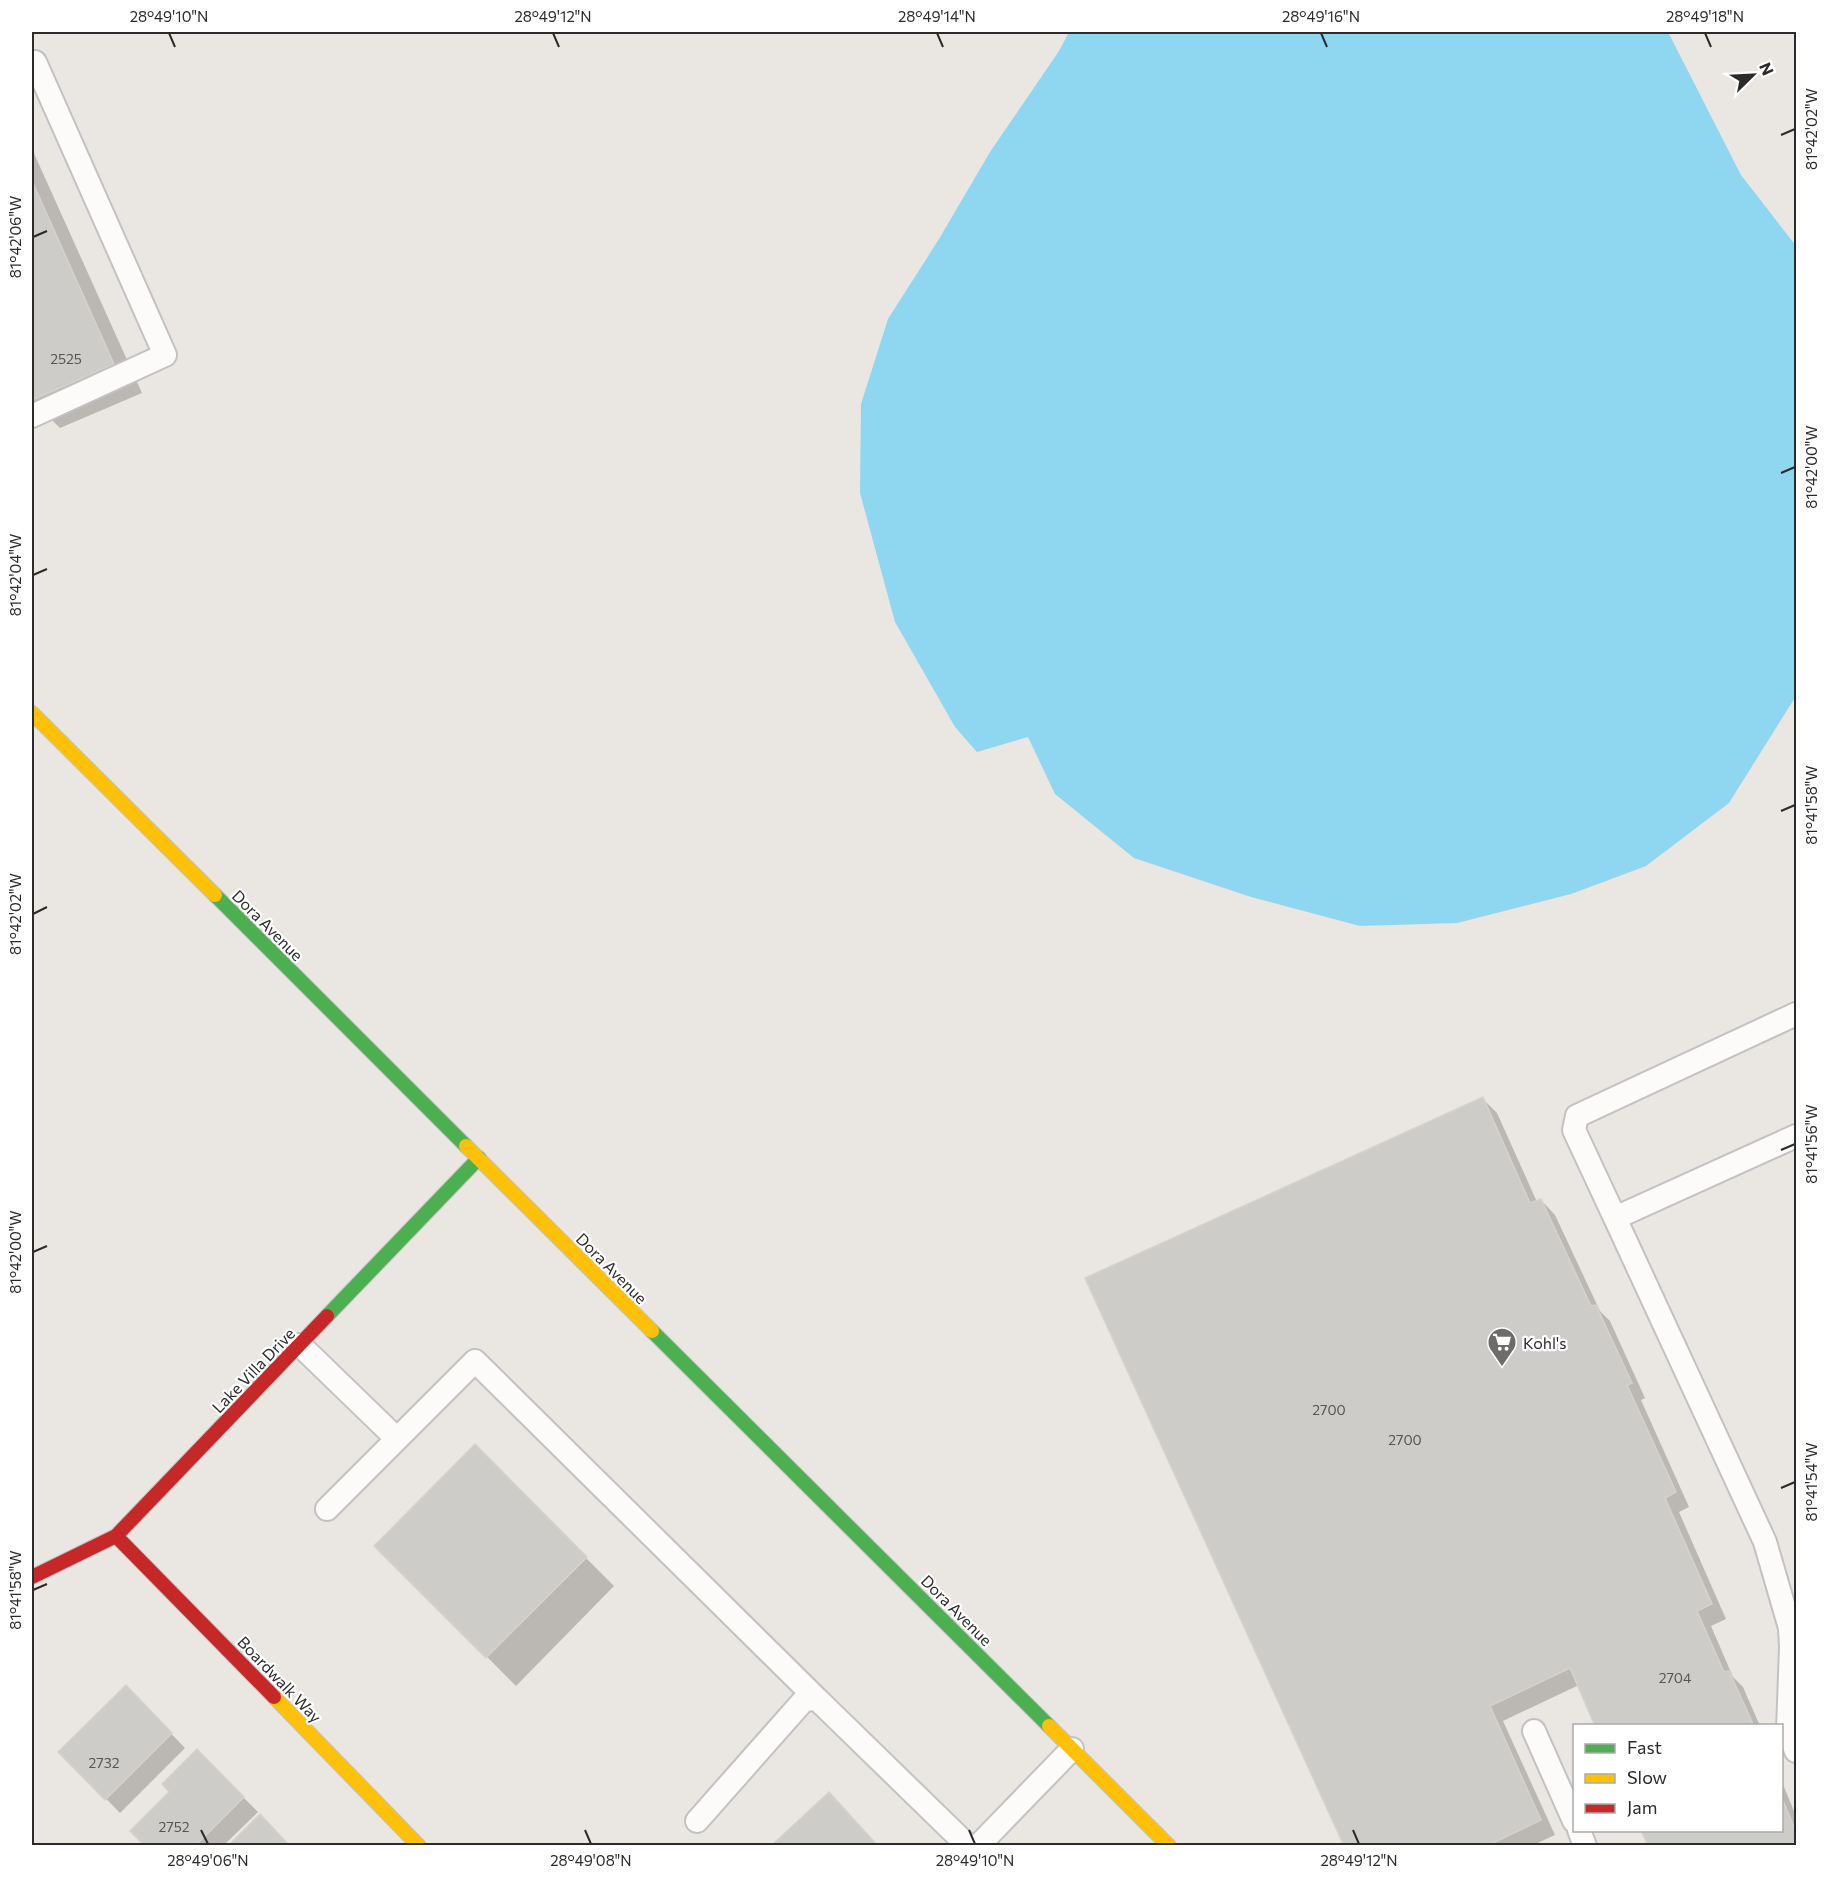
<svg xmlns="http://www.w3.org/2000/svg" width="1828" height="1877" viewBox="0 0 1828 1877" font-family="Commissioner,sans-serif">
	<rect width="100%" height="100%" fill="#eae6e1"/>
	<path fill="#8fd7f0" d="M1069,32H1668L1741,175L1796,246V696L1729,803L1646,866L1571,894L1457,923L1360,926L1251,897L1134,858L1055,794L1028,737L977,752L955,727L895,622L860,493L861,404L888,319L939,239L990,152L1059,51Z"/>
	<path fill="#0003" d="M32,149L142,393L60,428L32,400Z
		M1483,1099L1497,1113L1537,1202L1541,1200L1555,1215L1600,1311L1610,1321L1645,1398L1641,1400L1689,1507L1679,1512L1726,1619L1711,1626L1733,1677L1743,1687L1760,1726H1597L1579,1685L1503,1721L1555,1835L1531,1846H1345Z
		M475,1447L614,1586L516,1686L377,1546Z
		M126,1687L185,1748L120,1813L60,1752Z
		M197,1751L258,1812L223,1846H147L172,1792Z
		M1782,1782L1796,1816V1846H1649L1782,1830Z
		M829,1794L878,1846H773Z"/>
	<path fill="#ceccc8" stroke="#d5d2cd" stroke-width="1.5" d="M32,181L114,364L32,400Z
		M1483,1097L1530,1203L1541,1199L1591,1306L1596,1305L1632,1383L1627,1385L1676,1492L1665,1498L1712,1604L1697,1611L1724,1672L1729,1671L1754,1726H1595L1570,1668L1490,1706L1541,1820L1487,1846H1344L1085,1278Z
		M475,1444L587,1557L486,1658L374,1546Z
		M126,1685L172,1733L105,1800L58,1752Z
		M197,1749L244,1797L195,1846H145L130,1831L169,1792L162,1784Z
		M829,1792L878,1846H771Z
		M1782,1798L1796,1832V1846H1648L1641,1830H1782Z
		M260,1814L290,1846H228Z"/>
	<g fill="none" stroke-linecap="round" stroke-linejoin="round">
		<g stroke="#c3c2c2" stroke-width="26">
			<path id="lane" d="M32,63L35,62L165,355L32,416
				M1796,1136L1615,1218L1765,1542L1790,1628L1791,1647L1788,1730L1796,1751
				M1615,1218L1574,1130L1577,1116L1796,1014
				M300,1345L397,1439
				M327,1509L475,1361L817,1699
				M1534,1731L1574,1821
				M697,1821L804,1700L817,1699L968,1846
				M1579,1830L1585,1846
				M978,1846L1072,1749"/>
		</g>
		<g stroke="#c3c2c2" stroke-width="16">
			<path id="fast" d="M215,895L466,1146
				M327,1316L479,1158
				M652,1331L1049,1726"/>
		</g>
		<g stroke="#c3c2c2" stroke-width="16">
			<path id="slow" d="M32,713L215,895
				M466,1146L652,1331
				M274,1697L419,1846
				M1049,1726L1169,1846"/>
		</g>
		<g stroke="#c3c2c2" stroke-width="16">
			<path id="jam" d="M116,1536L274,1697
				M32,1577L116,1536L327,1316"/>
		</g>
		<use href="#lane" stroke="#fcfbfa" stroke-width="22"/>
		<use href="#fast" stroke="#4caf50" stroke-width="14"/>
		<use href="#slow" stroke="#ffc107" stroke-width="14"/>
		<use href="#jam" stroke="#c62828" stroke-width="14"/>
	</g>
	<path fill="none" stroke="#2b2b2b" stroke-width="2" d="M169,33L175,47M553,33L559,47M937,33L943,47M1321,33L1327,47M1705,33L1711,47M1781,135L1795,129M33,237L47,231M1781,473L1795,467M33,575L47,569M1781,811L1795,805M33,914L47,907M1781,1150L1795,1144M33,1252L47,1246M1781,1488L1795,1482M33,1590L47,1584M201,1830L208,1844M585,1830L591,1844M969,1830L975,1844M1353,1830L1359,1844"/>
	<defs>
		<g id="supermarket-pin" transform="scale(1.5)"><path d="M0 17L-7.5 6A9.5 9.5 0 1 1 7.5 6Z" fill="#6e6c6b" stroke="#fff"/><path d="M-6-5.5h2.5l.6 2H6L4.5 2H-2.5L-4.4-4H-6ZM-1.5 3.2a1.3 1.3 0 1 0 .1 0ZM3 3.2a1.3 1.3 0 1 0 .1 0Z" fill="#fff"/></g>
	</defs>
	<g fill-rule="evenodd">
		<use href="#supermarket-pin" x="1502" y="1342"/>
	</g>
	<g text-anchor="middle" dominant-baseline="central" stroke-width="4.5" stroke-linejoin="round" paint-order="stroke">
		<g font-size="14" fill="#565554">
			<text x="66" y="358">2525</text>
			<text x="1329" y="1409">2700</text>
			<text x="1405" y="1439">2700</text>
			<text x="1675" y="1677">2704</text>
			<text x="104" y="1762">2732</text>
			<text x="174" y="1826">2752</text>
		</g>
		<g font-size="16" fill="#2b2b2b" stroke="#fff">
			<text transform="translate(268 925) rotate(45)">Dora Avenue</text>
			<text transform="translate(612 1268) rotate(45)">Dora Avenue</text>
			<text transform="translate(253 1370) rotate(-46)">Lake Villa Drive</text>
			<text transform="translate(957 1610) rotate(45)">Dora Avenue</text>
			<text transform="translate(280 1679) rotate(46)">Boardwalk Way</text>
		</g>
		<g font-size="16" fill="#2b2b2b" stroke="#fff" text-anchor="start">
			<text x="1523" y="1342">Kohl's</text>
		</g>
	</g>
	<rect width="1828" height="1877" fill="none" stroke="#ffffff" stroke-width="66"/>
	<rect x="1573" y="1724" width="210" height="108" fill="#ffffff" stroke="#aaaaaa" stroke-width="1.5"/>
	<rect x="1585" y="1744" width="30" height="9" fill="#4caf50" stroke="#aaaaaa" stroke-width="1.5"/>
	<text x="1627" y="1754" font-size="18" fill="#2b2b2b">Fast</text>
	<rect x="1585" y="1774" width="30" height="9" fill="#ffc107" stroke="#aaaaaa" stroke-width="1.5"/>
	<text x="1627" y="1784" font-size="18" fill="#2b2b2b">Slow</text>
	<rect x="1585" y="1804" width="30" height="9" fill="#c62828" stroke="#aaaaaa" stroke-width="1.5"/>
	<text x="1627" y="1814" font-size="18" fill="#2b2b2b">Jam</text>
	<g transform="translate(1753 75) rotate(66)" stroke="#ffffff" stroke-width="4.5" paint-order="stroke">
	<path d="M0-4.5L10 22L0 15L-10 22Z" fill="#2b2b2b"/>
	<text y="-9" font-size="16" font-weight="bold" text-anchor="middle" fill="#2b2b2b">N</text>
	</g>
	<rect x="33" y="33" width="1762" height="1811" fill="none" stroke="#2b2b2b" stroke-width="2"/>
	<g font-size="15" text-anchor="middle" fill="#2b2b2b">
		<text x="169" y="22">28°49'10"N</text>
		<text x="553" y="22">28°49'12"N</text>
		<text x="937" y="22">28°49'14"N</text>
		<text x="1321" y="22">28°49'16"N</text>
		<text x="1705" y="22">28°49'18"N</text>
		<text transform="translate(1812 129) rotate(-90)" y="5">81°42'02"W</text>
		<text transform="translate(16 237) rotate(-90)" y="5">81°42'06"W</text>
		<text transform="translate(1812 467) rotate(-90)" y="5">81°42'00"W</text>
		<text transform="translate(16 575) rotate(-90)" y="5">81°42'04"W</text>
		<text transform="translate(1812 805) rotate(-90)" y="5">81°41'58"W</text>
		<text transform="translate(16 914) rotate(-90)" y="5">81°42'02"W</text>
		<text transform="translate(1812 1144) rotate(-90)" y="5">81°41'56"W</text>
		<text transform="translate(16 1252) rotate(-90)" y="5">81°42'00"W</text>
		<text transform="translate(1812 1482) rotate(-90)" y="5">81°41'54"W</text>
		<text transform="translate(16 1590) rotate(-90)" y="5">81°41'58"W</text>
		<text x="208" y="1866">28°49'06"N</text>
		<text x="591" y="1866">28°49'08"N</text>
		<text x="975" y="1866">28°49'10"N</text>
		<text x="1359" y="1866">28°49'12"N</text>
	</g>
</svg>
